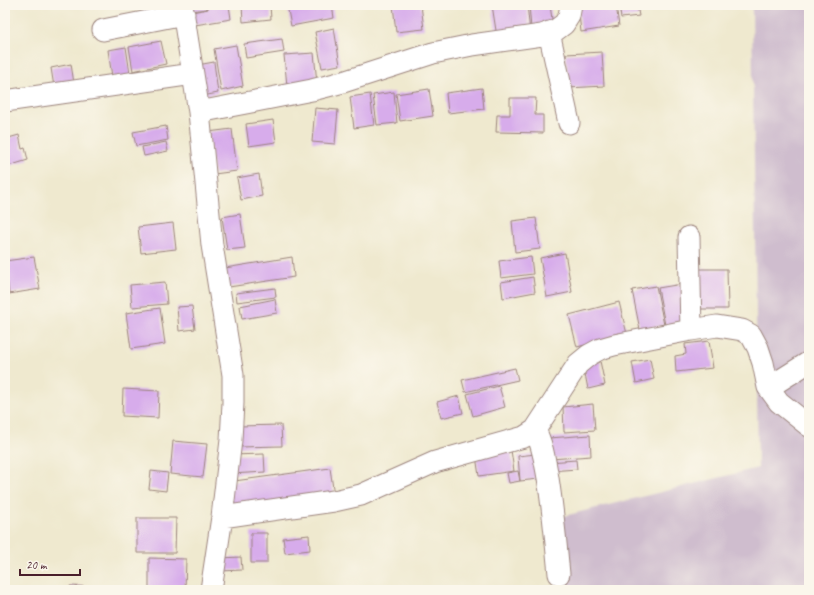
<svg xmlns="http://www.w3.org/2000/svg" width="814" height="595" viewBox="0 0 814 595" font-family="Caveat,sans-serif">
	<rect width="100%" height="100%" fill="#fbf7ec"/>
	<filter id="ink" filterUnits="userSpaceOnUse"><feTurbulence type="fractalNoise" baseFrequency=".025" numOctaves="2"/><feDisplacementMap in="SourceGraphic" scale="8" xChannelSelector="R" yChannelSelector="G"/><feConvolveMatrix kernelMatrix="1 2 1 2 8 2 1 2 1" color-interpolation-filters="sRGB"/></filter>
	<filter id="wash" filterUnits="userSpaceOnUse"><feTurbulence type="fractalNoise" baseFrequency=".012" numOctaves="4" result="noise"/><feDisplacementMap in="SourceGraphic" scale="16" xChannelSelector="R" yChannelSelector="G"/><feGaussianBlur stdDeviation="0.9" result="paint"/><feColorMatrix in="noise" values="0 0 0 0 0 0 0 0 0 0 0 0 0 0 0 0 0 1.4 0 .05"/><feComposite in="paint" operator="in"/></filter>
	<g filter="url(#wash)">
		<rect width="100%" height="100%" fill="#efe9cf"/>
		<path fill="#cfbdce" d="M752,5H809V590H568L560,517L758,468Z"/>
		<g id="blocks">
			<path fill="#d7aceb" d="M189,5H206L207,9L190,11Z
				M207,5H229L231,19L195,25L192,12L208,9Z
				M242,5H270L271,19L243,22Z
				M287,5H332L334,18L291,26Z
				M393,5H421L424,29L396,32Z
				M492,5H527L530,32L497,37Z
				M529,5H550L553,26L531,28Z
				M578,5H616L619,26L581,32Z
				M619,5H637L639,16L621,18Z
				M334,28L340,65L322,68L315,32Z
				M282,39L284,52L246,58L244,44Z
				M161,41L166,64L133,71L129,47Z
				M236,45L243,86L221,91L214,49Z
				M126,47L131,80L113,83L108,50Z
				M602,52L604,86L568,88L566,54Z
				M314,53L317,83L287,86L284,55Z
				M214,62L218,93L197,97L192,66Z
				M71,64L75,90L55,93L51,68Z
				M482,88L484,109L448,113L446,93Z
				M429,89L433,116L400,121L396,94Z
				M394,92L397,123L377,125L373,95Z
				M370,94L374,125L354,128L350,97Z
				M510,98H536L535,115H543V133L496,132L497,115H510Z
				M315,108L338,110L335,144L312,142Z
				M273,120L276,142L249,146L246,124Z
				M166,126L168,140L136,146L133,132Z
				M232,129L237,171L214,174L208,132Z
				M19,135L22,149L25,148L28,160L5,167V154L7,153L5,139Z
				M166,142L168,151L144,156L142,147Z
				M259,174L262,196L241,200L237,178Z
				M240,214L245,248L227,250L222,217Z
				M536,218L540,249L515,252L512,221Z
				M173,223L176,249L141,253L138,227Z
				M565,253L572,292L547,297L540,258Z
				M34,257L40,289L9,294L5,261Z
				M292,257L294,277L229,287L225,268Z
				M531,257L533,274L501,278L499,261Z
				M693,269H727L728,309H694Z
				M533,277L535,292L503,298L501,282Z
				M165,282L167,304L132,307L130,285Z
				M682,284L688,320L665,325L658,288Z
				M656,286L664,325L640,330L632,290Z
				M275,288L276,297L237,302L236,293Z
				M275,299L277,313L242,319L240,306Z
				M619,302L627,334L577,347L569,315Z
				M192,306L195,329L179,331L177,307Z
				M160,308L165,344L131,349L126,313Z
				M709,341L713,368L676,372L675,356L686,354L685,344Z
				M650,359L654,379L636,383L632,362Z
				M600,361L605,385L588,389L583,364Z
				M515,368L518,380L465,392L462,380Z
				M499,386L505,407L473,416L467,394Z
				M123,389L159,391L158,418L122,416Z
				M459,396L463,413L441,418L437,402Z
				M593,404L595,430L564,432L563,407Z
				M281,425L282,446L239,447V426Z
				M590,435L591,456L551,459L549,438Z
				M173,441L207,444L203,477L170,474Z
				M511,450L514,471L479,476L476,456Z
				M264,454L265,472L231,474V455Z
				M536,454L539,479L520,481L518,456Z
				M576,460L577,469L550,471L549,462Z
				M330,468L334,495L231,509L227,482Z
				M151,471L168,473L166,491L149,489Z
				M518,471L520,481L509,483L507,473Z
				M137,518H176L175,553H137Z
				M251,533H267V563H251Z
				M309,535L310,550L285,553L283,538Z
				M241,557L242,570L221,571L220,558Z
				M149,558L186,559L185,590H149Z
				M70,586L101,587V590H70Z"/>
		</g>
	</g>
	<g filter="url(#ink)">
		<use href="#blocks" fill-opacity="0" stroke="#9c847d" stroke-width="1"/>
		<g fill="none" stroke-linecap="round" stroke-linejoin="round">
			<g stroke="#9c847d" stroke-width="23">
				<path id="minor" d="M182,5L199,112L212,245L233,375V403L231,440L222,517L211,590
					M103,30L184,14
					M549,32L569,123
					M5,101L193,74
					M199,112L312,90L343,82L433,53L472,45L542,35L556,30L564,24L569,16L571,5
					M689,237L691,330
					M768,387L779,381L809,362
					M535,430C543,445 545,462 548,478C553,510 556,542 559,574
					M222,517L334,501L361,495L435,462L524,437L535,430L578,364L589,355L600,349L614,345L691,330L717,326L742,330L751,335L758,348L763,363L768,387L779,402L809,426"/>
			</g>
			<use href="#minor" stroke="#fff" stroke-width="21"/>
		</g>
	</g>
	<rect width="814" height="595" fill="none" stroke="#fbf7ec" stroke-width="20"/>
	<path d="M20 569v6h60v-6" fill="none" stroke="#4a1f2b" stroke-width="2"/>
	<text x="26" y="569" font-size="12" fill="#4a1f2b" stroke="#fbf7ec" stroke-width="3" paint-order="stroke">20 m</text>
</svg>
